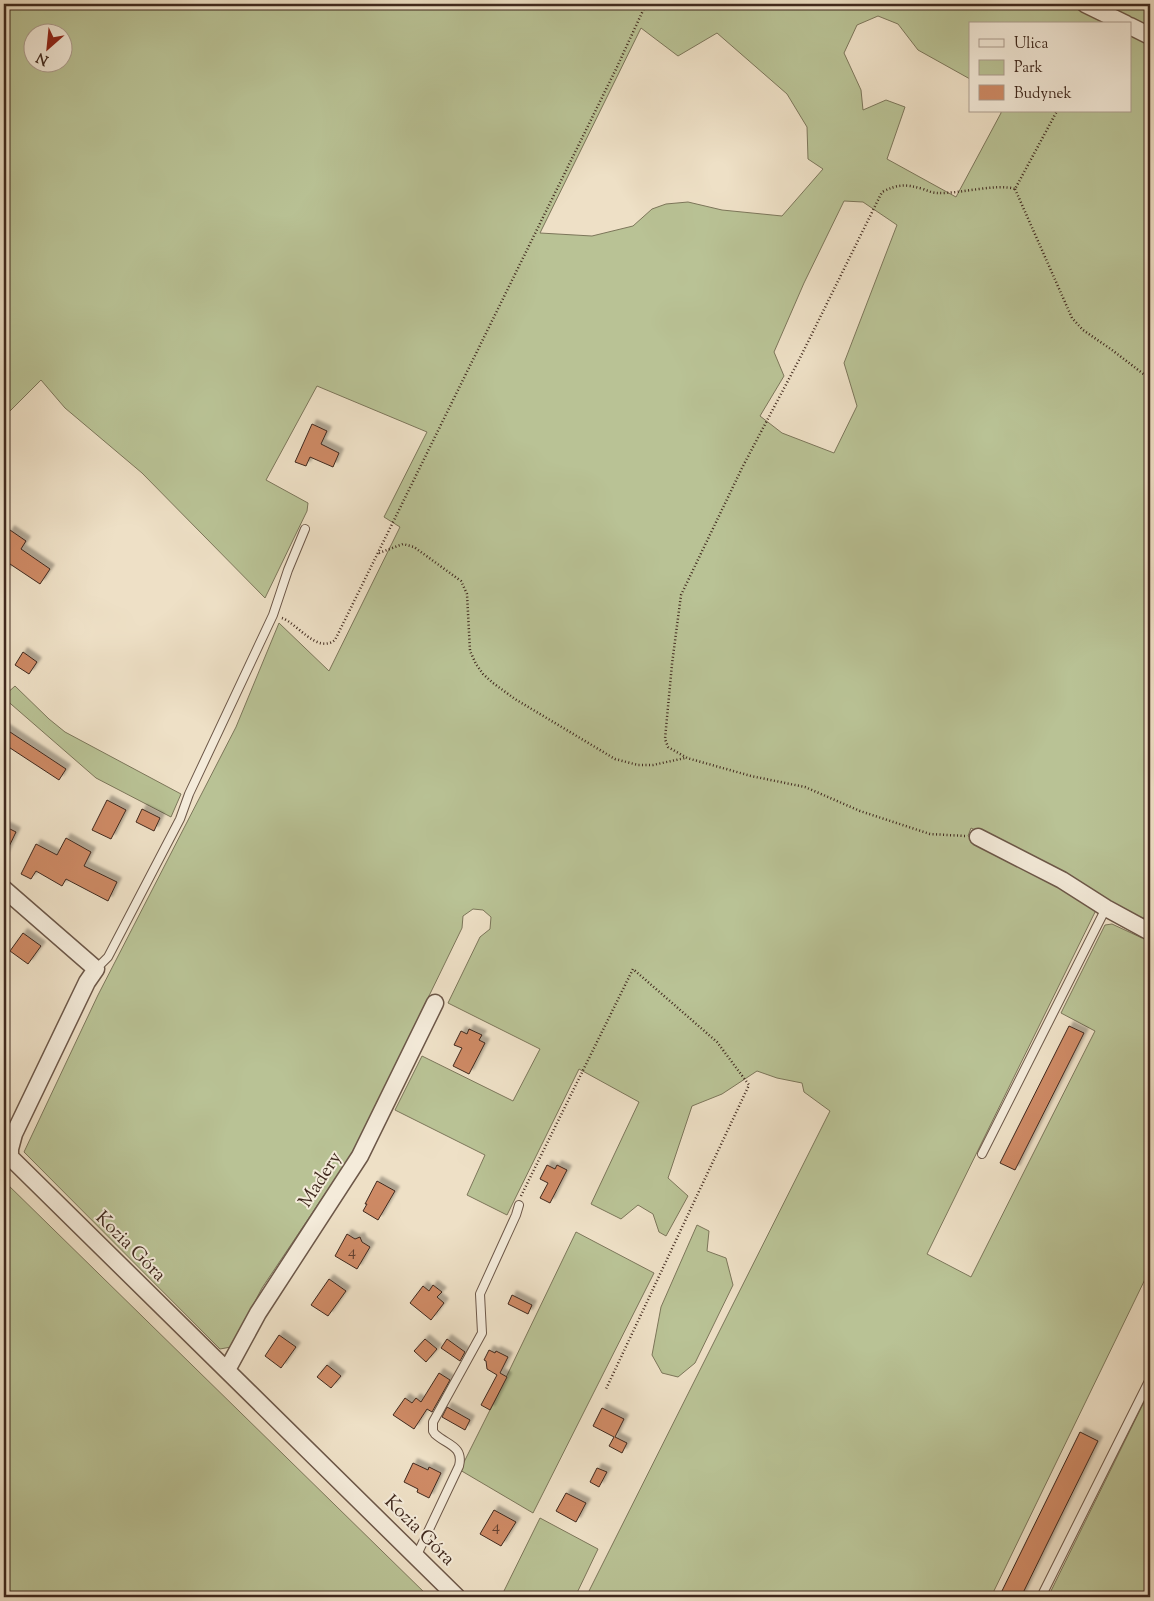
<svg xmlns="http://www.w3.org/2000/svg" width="1154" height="1601" viewBox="0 0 1154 1601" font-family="'Sorts Mill Goudy',serif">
	<defs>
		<filter id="shadow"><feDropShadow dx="4.5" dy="-4.5" stdDeviation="1" flood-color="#0004"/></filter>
	</defs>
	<rect width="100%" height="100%" fill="#eee0c6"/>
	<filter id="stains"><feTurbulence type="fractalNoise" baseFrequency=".004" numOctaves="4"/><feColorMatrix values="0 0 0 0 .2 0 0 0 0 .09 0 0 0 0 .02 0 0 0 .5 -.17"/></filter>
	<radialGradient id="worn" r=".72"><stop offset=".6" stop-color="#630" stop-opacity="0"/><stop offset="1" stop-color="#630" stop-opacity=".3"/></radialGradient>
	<path fill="#b9c295" stroke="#7c765a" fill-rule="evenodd" d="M4,4H1150V903L1142,922L1076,880L971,828L968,836L1039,873L1097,908L927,1254L971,1277L1095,1031L1061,1013L1105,925L1112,924L1142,938L1143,935L1150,939V1269L991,1597H586L830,1111L804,1092L802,1083L777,1078L757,1071L722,1094L692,1106L668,1178L688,1196L666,1236L659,1232L653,1214L638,1205L621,1219L591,1204L639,1102L579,1069L507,1215L467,1195L485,1155L395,1110L422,1056L513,1101L540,1049L448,1003L480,937L490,929L491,917L483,910L473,909L463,916L462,928L360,1138L349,1158L262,1288L231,1347L220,1349L24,1152L98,995L236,727L279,623L329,671L400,527L384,517L427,432L317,386L266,480L308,503L307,511L265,598L142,473L65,408L41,380L4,417ZM878,16L898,24L918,50L970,79V24H1130V111H1001V113L956,197L887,159L905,107L886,100L863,110L861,90L844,53L857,25ZM641,28L678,56L717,33L787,94L807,127L808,159L823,169L782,216L722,210L688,202L666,204L652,209L633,226L592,236L540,233ZM32,32H62V62H32ZM844,201L863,202L897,225L844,363L857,406L834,453L782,433L760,416L784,376L774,352L804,283Z
		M15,686L49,719L65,732L181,794L171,817L96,778L4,698V696Z
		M4,1181L429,1597H4Z
		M697,1225L709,1231L707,1251L726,1258L733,1285L695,1363L678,1377L662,1373L652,1355L661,1307Z
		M576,1232L654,1273L533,1513L460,1470L499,1392Z
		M1150,1390V1592L1148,1597H1048Z
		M540,1518L598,1549L575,1597H501Z"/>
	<path fill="#ce8a65" stroke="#40291e" filter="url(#shadow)" d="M312,424L327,431L321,444L339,453L333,467L310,457L306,466L295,462Z
		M10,530L26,541L21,549L50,569L40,584L10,564L4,574V540Z
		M23,652L37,662L29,674L15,665Z
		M4,728L66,769L59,780L4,744Z
		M107,800L126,810L111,839L92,830Z
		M142,809L160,818L154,831L136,822Z
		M4,826L16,832L4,857Z
		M66,838L91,852L84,866L117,882L108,901L66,879L62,886L36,871L31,879L21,874L36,844L57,855Z
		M23,933L41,946L28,964L10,951Z
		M1069,1026L1084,1033L1015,1170L1000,1163Z
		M469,1029L482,1035L479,1040L485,1043L469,1074L453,1066L462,1048L454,1045L461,1031L467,1034Z
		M547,1165L555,1169L557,1165L567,1170L550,1203L540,1198L548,1183L540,1179Z
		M377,1181L395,1191L378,1220L363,1211L367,1204H365Z
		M347,1234L355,1239L360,1237L362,1242L370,1247L357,1269L335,1256Z
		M329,1279L346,1291L328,1316L311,1305Z
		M433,1285L442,1292L437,1297L444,1303L431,1320L410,1303L423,1286L429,1291Z
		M512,1295L532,1305L528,1314L508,1304Z
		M279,1335L296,1347L281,1368L265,1356Z
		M425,1339L437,1349L426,1362L414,1351Z
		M447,1339L465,1352L460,1361L441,1348Z
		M489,1350L495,1353L496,1351L508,1357L500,1373L507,1377L490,1410L481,1405L497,1375L487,1369L486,1361L484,1360Z
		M327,1365L341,1376L331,1388L317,1377Z
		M439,1373L450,1380L432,1412L427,1409L414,1429L393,1415L405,1398L412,1403L416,1398L421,1402Z
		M447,1407L470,1420L465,1430L442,1417Z
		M602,1408L624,1419L615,1437L627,1443L622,1453L609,1446L614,1437L593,1426Z
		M1080,1432L1098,1441L1046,1546L1021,1597H999Z
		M413,1463L428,1470L429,1467L441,1473L429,1498L417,1492L418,1489L404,1482Z
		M597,1468L607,1472L599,1487L590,1482Z
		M566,1493L586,1503L576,1522L556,1511Z
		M494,1510L516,1522L501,1546L480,1534Z"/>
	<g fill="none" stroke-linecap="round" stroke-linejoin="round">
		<g stroke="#6c5748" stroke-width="10">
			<path id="lane" d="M96,969L108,957L180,819L189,794L273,615L288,570L305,529
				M982,1154L1106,908
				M416,1557L459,1466C464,1446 447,1445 435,1434L433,1431V1422L482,1333L480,1294L516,1215L519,1205
				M1041,1597L1150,1379"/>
		</g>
		<g stroke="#6c5748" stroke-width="19">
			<path id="street" d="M1085,4L1126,24
				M1130,26L1150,36
				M978,837L1062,880L1106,908L1150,932
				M4,889L96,969L87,982L14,1134L10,1149V1157L457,1597
				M227,1370L258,1313L360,1156L435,1003"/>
		</g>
		<path stroke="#40291e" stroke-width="2.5" stroke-dasharray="1 2.5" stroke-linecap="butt" d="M1015,189L1072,318L1083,330L1112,350L1150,379
			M379,553L403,544L414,547L461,581L467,594L470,651L476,664L483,674L493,683L515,699L615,759L638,765H653L685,758
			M282,618C298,624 317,654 335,640L617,67L646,4
			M965,836L930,834L860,811L805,787L751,776L687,758L668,747L665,739L672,664L681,595L743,466L800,358L882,192C898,184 906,184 923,189C928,191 933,193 938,193C960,194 997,183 1015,189L1057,111
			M521,1196L633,969L717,1042L749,1085L606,1389"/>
		<use href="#lane" stroke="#f4ebda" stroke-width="8"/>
		<use href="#street" stroke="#f4ebda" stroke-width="16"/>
	</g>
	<g text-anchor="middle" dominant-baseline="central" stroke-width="4" stroke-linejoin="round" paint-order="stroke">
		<g font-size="16" fill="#644130">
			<text x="352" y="1252">4</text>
			<text x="496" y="1527">4</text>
		</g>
		<g font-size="19" fill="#40291e" stroke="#f4ebda">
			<text transform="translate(321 1180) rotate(-57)">Madery</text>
			<text transform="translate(130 1247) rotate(45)">Kozia Góra</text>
			<text transform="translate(419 1531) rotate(45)">Kozia Góra</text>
		</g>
	</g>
	<rect width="1154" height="1601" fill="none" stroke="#eee0c6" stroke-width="20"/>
	<rect x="5" y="5" width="1144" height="1591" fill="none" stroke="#40291e" stroke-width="2.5"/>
	<rect x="10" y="10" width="1134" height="1581" fill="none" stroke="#40291e"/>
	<rect x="969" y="22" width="162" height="90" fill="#f4ebda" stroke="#ac9d8f"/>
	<rect x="979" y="39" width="25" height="8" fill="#f4ebda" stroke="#ac9d8f"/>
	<text x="1014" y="48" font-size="15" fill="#40291e">Ulica</text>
	<rect x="979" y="60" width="25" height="15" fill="#b9c295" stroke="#ac9d8f"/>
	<text x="1014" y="72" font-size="15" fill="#40291e">Park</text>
	<rect x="979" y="85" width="25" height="15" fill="#ce8a65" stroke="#ac9d8f"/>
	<text x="1014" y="98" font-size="15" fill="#40291e">Budynek</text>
	<g transform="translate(48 48) rotate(207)"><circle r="24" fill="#f4ebda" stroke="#ac9d8f"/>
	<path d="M0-4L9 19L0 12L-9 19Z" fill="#8f2418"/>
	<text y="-8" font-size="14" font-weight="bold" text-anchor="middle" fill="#40291e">N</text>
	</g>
	<rect width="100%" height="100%" filter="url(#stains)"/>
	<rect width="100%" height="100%" fill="url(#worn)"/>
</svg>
